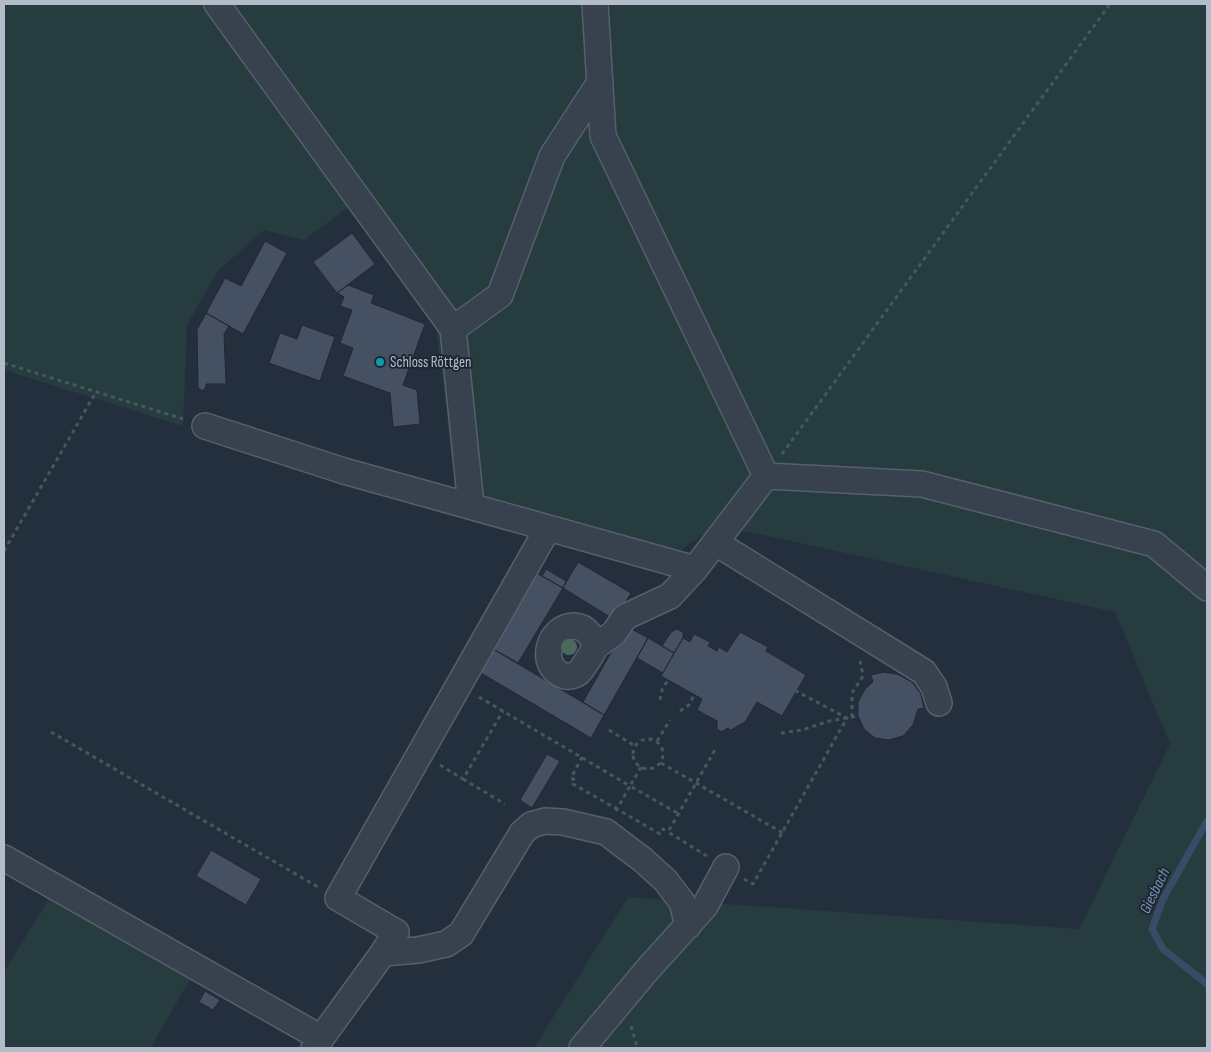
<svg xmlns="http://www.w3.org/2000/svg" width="1211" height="1052" viewBox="0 0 1211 1052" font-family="'Sofia Sans Condensed',sans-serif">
	<rect width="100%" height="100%" fill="#242f3e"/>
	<path fill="#263c3f" d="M4,4H1207V1048H534L628,897L1079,929L1170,744L1115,612L717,525L675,554L456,488L436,328L350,206L304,240L264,230L218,271L187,325L183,426L4,370Z
		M53,892L194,973L150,1048H4V972Z"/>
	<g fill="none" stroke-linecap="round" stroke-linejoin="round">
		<path stroke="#394c67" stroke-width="7" d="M1207,821L1163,899L1152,929L1163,949L1207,984"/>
	</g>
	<path fill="#455162" stroke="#1f2835" d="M352,233L375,264L337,293L313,262Z
		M265,241L287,253L243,334L206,313L225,278L241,286Z
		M348,285L374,295L371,303L425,324L403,385L417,390L420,424L393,427L390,393L343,376L353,348L340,343L352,310L340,306L344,297L337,293Z
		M206,313L229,326L224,334L226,384H206V387L202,391L198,387L197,330Z
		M302,325L335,337L320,381L269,363L280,333L297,339Z
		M578,562L631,593L615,620L563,588Z
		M546,569L566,581L563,588L542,576Z
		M533,571L563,588L518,663L488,646Z
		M626,626L648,638L604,715L583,702Z
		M677,629L683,632V638L674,653L662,646L671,632Z
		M740,632L768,647L766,651L806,675L782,716L757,702L745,722L731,730L727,728L722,732L717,729V721L697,710L702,699L661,676L683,638L690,642L694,634L710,642L708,646L717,651L719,647L727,652Z
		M648,638L674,653L663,673L637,658Z
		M488,646L604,715L591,738L474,669Z
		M884,672L897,674L912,682L921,694L924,708L918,709L913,725L903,736L889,740L875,738L864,729L858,716V702L865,689L873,682L871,675Z
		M547,754L560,761L532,808L520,800Z
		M211,850L261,879L246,905L196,876Z
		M205,991L220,1000L213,1010L199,1002Z"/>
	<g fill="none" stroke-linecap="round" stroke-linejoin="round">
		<g stroke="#565f6c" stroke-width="28">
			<path id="minor" d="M217,4L453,329
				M595,4L603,136L766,476
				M205,426L344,471L695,569L766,476L922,484L1154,544L1207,588
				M471,506L453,329L500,295L552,156L600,82
				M716,543L924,672L934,687L939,703
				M596,646C591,654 586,665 579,672C576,675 569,677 565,676C537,668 548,625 575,626C587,627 592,637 596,646L614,633L625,617L670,596L695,569
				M4,858L321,1038
				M383,953L396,932L338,898L548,528
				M314,1048L383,953L418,950L446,944L461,934L522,833L531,825L545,821L563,822L606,832L643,860L665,880L682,902L688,926
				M582,1048L648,969L705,906L726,867"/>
		</g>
		<path stroke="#44595c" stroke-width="3" stroke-dasharray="4 4" stroke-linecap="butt" d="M4,363L183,419
			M782,454L1110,4
			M4,551L96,392
			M479,697L630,786L616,811
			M660,700L662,690L668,680
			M680,711L689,705L694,695
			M852,717V693L863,676L860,661
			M609,730L635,746
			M51,732L318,887
			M781,733L802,730L829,721L858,716
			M633 754a15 15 0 1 1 30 0a15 15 0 1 1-30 0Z
			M657,741L670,720
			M582,757L571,778L575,780L573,784L617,809
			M661,763L783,833
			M440,765L463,779L503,711
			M641,767L630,786L679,814
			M463,779L505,804
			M622,812L660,834L663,829L668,832
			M707,856L668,832L716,748
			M744,879L753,884L847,718L796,691
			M631,1026L637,1046"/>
		<use href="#minor" stroke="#38414e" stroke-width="25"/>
	</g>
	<circle fill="#4b6a5d" cx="569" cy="647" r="8"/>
	<circle fill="#0f9aa8" stroke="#1d2633" stroke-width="2" cx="380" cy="362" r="5"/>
	<g text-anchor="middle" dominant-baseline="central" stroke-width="4" stroke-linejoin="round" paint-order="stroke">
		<g font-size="15" fill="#b4bcc9" stroke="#1d2633" text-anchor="start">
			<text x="390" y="362">Schloss Röttgen</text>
		</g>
		<g font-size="16" font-style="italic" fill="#7c92b1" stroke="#1d2633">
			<text transform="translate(1155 891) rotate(-64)">Giesbach</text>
		</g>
	</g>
	<rect width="1211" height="1052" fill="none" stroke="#b4bcc9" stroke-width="10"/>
</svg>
